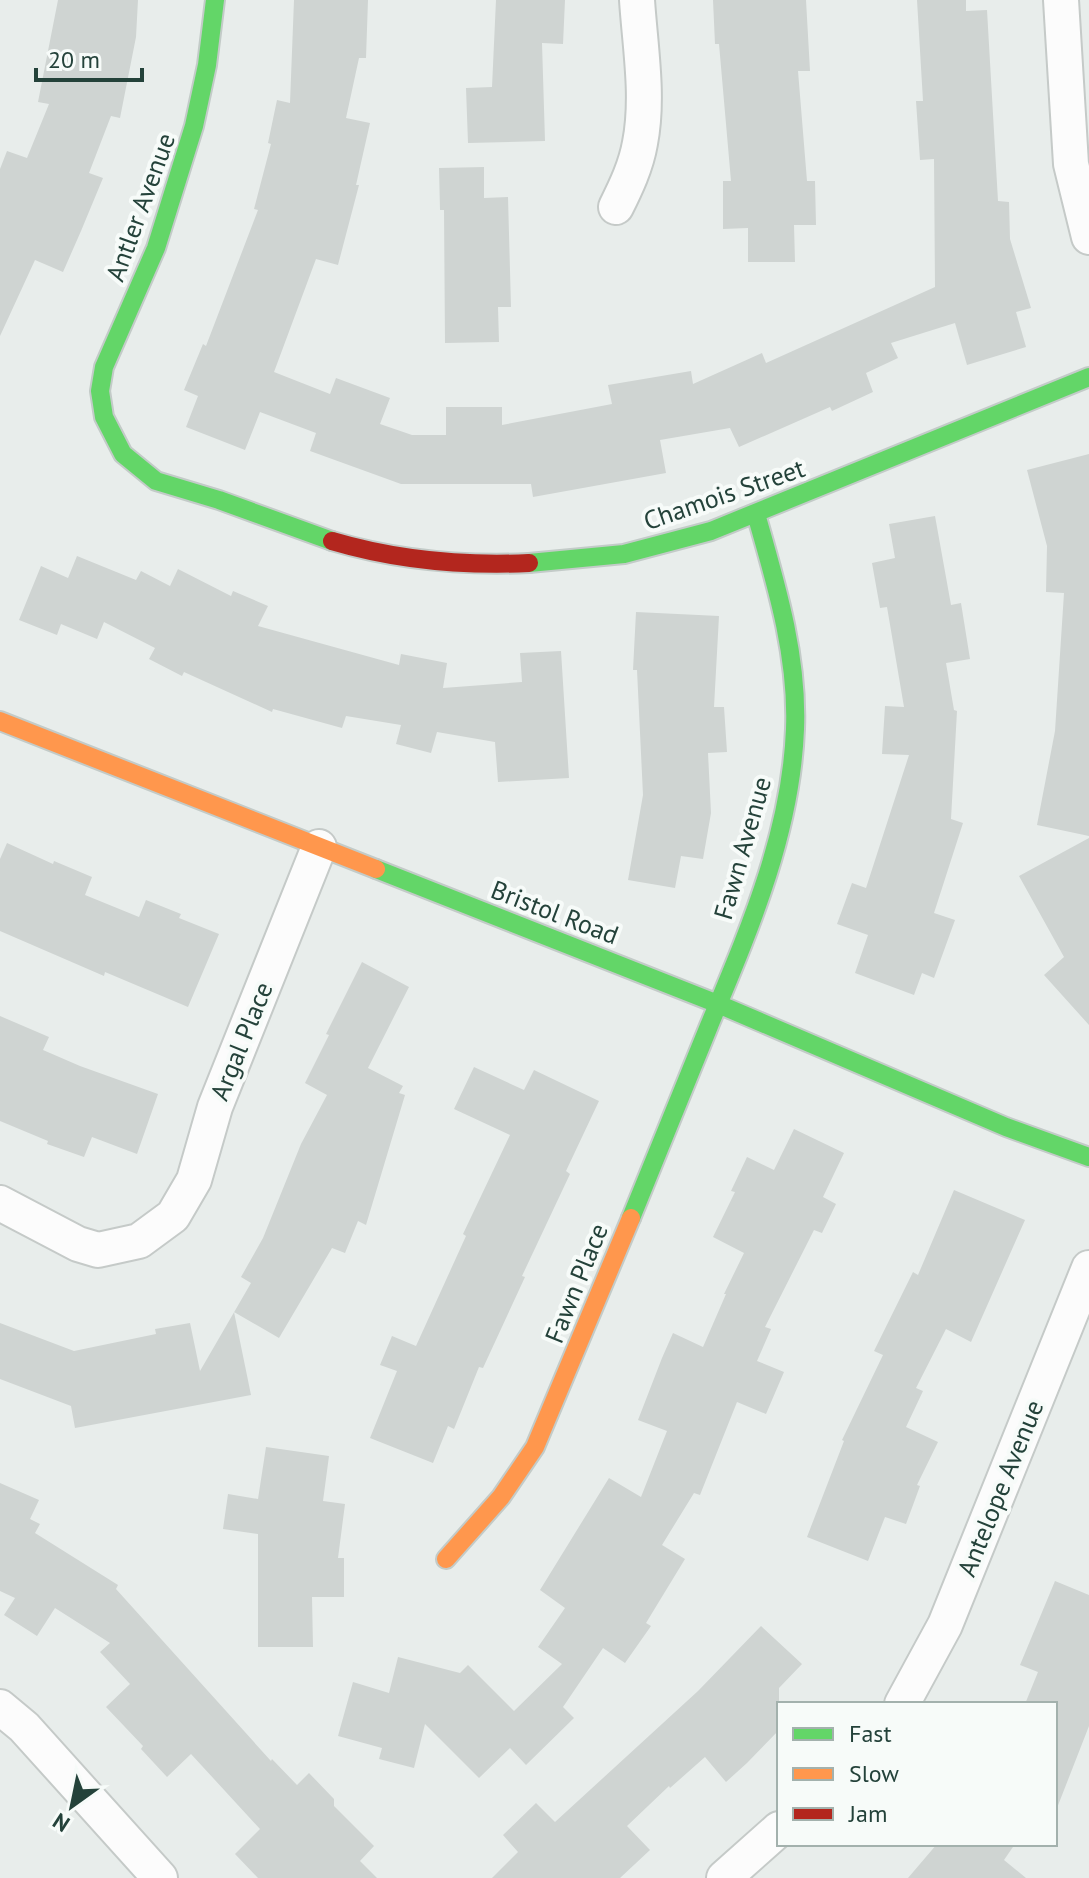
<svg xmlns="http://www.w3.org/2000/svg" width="1089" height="1878" viewBox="0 0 1089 1878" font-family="'PT Sans',sans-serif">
	<rect width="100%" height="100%" fill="#e8edeb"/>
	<path fill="#cfd4d2" d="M58,0H138L136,37L120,118L111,116L89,173L103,178L81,231L63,272L35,260L0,336V169L7,151L27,158L49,104L38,102Z
		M294,0H368L366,58H359L346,118L370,123L356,185H359L338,265L316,259L274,372L330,394L336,378L390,398L380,424L412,435H446V407H502V425L612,404L608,385L691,371L693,384L762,353L766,363L935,287L934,159L920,160L916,101H923L917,0H966V11L987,10L998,201L1009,202L1010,239L1031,308L1016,312L1026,347L967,365L955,323L891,343L898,358L866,373L873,392L832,411L830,407L739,447L730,428L660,440L666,473L533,497L531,484H401L310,451L316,433L260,412L245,450L186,427L198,396L184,390L203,344L206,346L258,210L254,209L271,144L268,143L277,100L290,103Z
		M496,0H565L563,44L542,43L545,141L468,143L466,88L492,87Z
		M713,0H806L810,71H798L807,181H815L816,225H794L795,262H748V228L723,229V181H731L719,44H715Z
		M484,167V198L508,197L511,307H498L499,342L445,343L444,210H440L439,168Z
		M1089,454V836L1037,825L1055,731L1064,593L1046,592L1047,546L1027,470Z
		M935,516L951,605L961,603L970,659L946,663L954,710L957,711L951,819L963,823L934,913L955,920L934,978L922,973L914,995L855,973L868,935L837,924L852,883L866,888L909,755L882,754L885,706L904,707L887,607L880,608L872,563L895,558L889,524Z
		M77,556L136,580L141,571L170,586L178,569L231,596L233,591L268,606L258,626L399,665L401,654L447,663L443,688L522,682L520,653L561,651L569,778L498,782L495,742L437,732L431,753L396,744L401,725L346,716L342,728L273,709L272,712L184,672L182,676L149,659L155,648L104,622L97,639L61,624L57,635L19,620L41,566L68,578Z
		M636,612L719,616L714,707H724L727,752L708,753L711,813L703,859L681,856L675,888L628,880L643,795L637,670H633Z
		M1089,838V1025L1044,975L1064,957L1019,876Z
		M7,843L53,864L54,861L92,877L85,895L139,917L146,900L181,914L179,918L219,934L188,1007L105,972L104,976L0,931V859Z
		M362,962L409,987L368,1068L403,1086L399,1093L405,1095L366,1225L358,1221L345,1253L332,1248L279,1338L234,1312L251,1395L75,1428L71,1406L0,1379V1323L74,1351L156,1334L155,1329L190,1323L200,1371L251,1283L241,1277L263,1238L301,1144L327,1095L305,1083L329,1035L326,1034Z
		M0,1016L49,1037L43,1050L80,1066L158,1094L137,1154L92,1137L84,1157L47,1144L48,1141L0,1121Z
		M474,1067L524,1090L534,1070L599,1101L566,1171L570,1174L522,1276L525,1277L483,1368L479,1367L454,1429L448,1426L433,1463L370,1438L397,1371L380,1365L392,1336L416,1346L466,1236L463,1234L510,1135L454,1109Z
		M794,1129L844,1153L823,1197L836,1204L822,1233L814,1230L765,1327L771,1329L757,1361L784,1372L766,1414L737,1402L700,1495L694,1493L662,1545L685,1559L646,1623L651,1626L625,1663L603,1648L563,1707L574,1718L526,1765L510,1748L479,1778L425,1724L414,1768L379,1759L382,1748L338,1736L353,1682L389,1693L398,1657L460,1673L468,1665L514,1711L562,1664L538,1647L565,1608L540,1590L609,1478L641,1497L667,1431L638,1420L662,1358L673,1333L703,1347L726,1294H724L744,1253L713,1237L735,1192L731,1191L747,1157L774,1170Z
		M954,1190L1025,1220L971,1342L946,1329L916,1388L923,1391L906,1427L938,1442L917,1485L920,1486L906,1524L885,1517L868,1561L807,1537L844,1441L842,1440L883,1355L874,1351L913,1272L918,1275Z
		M266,1447L329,1456L323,1501L345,1504L338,1558H344V1597H312L313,1647H258V1534L223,1529L228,1494L258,1499Z
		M0,1483L39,1500L30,1519L40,1524L35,1533L118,1585L116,1589L271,1761L272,1759L297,1785L309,1773L334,1799V1806L374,1846L360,1861L377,1878H258L235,1854L260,1829L191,1754L167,1777L141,1749L143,1746L106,1707L130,1684L100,1652L110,1643L55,1608L37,1636L4,1615L15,1598L0,1591Z
		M1055,1581L1089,1595V1726L1057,1808H1055V1704H1025L1038,1672L1020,1665Z
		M761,1626L802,1664L779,1688V1730L747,1763L726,1782L705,1757L670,1788L669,1786L627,1826L650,1850L620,1878H492L518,1852L503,1835L536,1803L555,1822L698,1691Z
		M937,1844H1015L1004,1860L1026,1878H908Z"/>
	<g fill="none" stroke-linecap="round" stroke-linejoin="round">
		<g stroke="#c5cac8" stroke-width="38">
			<path id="street" d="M1061,0L1071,164L1089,237
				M616,207C626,187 636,166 640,143C649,97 640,46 637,0
				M0,1203L78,1244L98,1250L139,1241L173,1216L194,1180L215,1107L319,847
				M902,1704L945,1625L1089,1268
				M0,1707L24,1727L160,1878
				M724,1878L779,1829"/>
		</g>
		<g stroke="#c3cbc8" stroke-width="22">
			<path id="fast" d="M215,0L207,65L194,126L156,248L104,367L100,391L104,417L123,454L156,481L219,500L332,541
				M529,563L624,554L711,531L1089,377
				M376,869L718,1004L1006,1127L1089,1157
				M631,1218C657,1154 683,1090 709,1026C749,930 791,834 795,729C798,656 776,584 756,514"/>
		</g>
		<g stroke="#c3cbc8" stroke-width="22">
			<path id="slow" d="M0,721L376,869
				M446,1559L501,1497L535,1447L631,1218"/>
		</g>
		<g stroke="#c3cbc8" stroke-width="22">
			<path id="jam" d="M332,541C396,560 463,566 529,563"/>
		</g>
		<use href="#street" stroke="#fcfcfc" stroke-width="34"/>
		<use href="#fast" stroke="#63d668" stroke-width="18"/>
		<use href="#slow" stroke="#ff974d" stroke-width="18"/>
		<use href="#jam" stroke="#b3261e" stroke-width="18"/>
	</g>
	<g text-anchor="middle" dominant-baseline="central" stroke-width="8" stroke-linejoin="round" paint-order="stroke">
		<g font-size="26" fill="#24423a" stroke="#f7fbf9">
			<text transform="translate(140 207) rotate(-70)">Antler Avenue</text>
			<text transform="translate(724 494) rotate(-19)">Chamois Street</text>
			<text transform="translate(742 848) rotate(-74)">Fawn Avenue</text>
			<text transform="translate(555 912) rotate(21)">Bristol Road</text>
			<text transform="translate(241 1041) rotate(-68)">Argal Place</text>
			<text transform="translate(576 1283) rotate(-68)">Fawn Place</text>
			<text transform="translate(1000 1488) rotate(-68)">Antelope Avenue</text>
		</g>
	</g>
	<rect x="777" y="1702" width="280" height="144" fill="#f7fbf9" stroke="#a3b1ad" stroke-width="2"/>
	<rect x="793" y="1728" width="40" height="12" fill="#63d668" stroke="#a3b1ad" stroke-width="2"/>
	<text x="849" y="1742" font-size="24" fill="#24423a">Fast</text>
	<rect x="793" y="1768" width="40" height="12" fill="#ff974d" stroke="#a3b1ad" stroke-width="2"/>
	<text x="849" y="1782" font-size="24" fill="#24423a">Slow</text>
	<rect x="793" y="1808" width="40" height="12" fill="#b3261e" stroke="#a3b1ad" stroke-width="2"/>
	<text x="849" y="1822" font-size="24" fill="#24423a">Jam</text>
	<g transform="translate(72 1806) rotate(213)" stroke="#f7fbf9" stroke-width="6" paint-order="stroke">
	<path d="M0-6L14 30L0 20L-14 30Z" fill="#24423a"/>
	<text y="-12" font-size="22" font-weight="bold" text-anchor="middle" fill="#24423a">N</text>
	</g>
	<path d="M36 68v12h106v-12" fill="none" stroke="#24423a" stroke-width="4"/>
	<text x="48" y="68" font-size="24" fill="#24423a" stroke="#f7fbf9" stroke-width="6" paint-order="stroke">20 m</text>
</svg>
